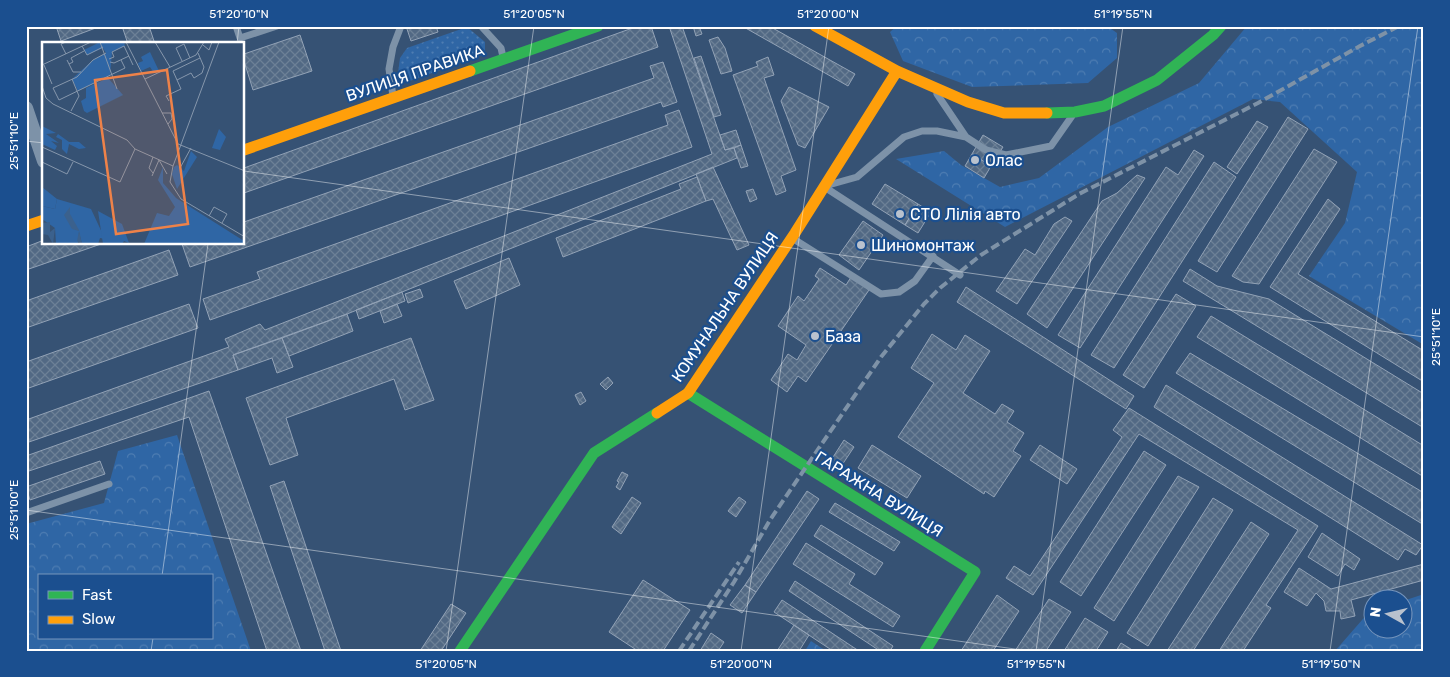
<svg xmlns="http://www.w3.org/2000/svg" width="1450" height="677" viewBox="0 0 1450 677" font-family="Rubik,sans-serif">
	<defs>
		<pattern id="grass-dots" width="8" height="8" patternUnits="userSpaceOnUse" patternTransform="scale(1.25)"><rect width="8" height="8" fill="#2f66a5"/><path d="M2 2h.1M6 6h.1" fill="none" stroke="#4e7db2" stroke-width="1.8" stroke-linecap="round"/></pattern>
		<pattern id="forest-crowns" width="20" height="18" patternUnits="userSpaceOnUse" patternTransform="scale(1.25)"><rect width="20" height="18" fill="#2f66a5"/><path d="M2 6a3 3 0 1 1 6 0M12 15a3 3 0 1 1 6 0" fill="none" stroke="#4e7db2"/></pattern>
		<pattern id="building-cross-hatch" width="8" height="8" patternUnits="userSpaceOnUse" patternTransform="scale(1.25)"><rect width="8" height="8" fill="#526984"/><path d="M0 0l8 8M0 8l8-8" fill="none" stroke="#6c8096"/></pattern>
	</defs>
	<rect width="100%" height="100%" fill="#365274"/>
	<path fill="url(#grass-dots)" d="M467,27L485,42V54L407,82L398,73L400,58L407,48Z"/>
	<path fill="url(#forest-crowns)" fill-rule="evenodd" d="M897,26H1107L1117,33V58L1088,83L972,87L903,61L890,32Z
		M1247,26H1424V300L1421,303L1424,305V345L1309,276L1345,223L1357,172L1280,102L1253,99L1005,227L896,159L944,151L961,165L1000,187L1039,178L1108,127L1199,83Z
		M177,435L251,651H28L26,647V524L104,503L118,451ZM39,576H211V638H39Z
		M1424,594V651H1335L1369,612L1372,611V630H1402L1403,601Z
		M811,641L826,651H805Z"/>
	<path fill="url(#building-cross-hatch)" stroke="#92a2b6" d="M56,26H101L61,41Z
		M122,26H149L155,44H128Z
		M406,26H436L438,32L411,41Z
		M638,26H651L658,47L244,193V168Z
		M669,26H682L725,150L734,148L737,158L347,314L233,355L238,370L26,443V420L229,347L225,339L260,324L265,330L712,154Z
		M693,26H699L702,34L696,36Z
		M742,26H769L855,74L848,86Z
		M300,35L312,71L253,90L244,61V54Z
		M718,37L725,48L732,71L721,74L709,40Z
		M701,56L721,115L714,117L694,58Z
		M768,57L774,75L764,78L796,170L781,176L786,191L776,195L733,75L758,66L756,62Z
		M663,62L677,102L663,107L661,102L190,267L182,244H244V222L654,78L650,66Z
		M789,87L829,107L805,148L798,145L781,101Z
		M679,110L692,147L210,320L203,299L260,279L257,272L668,125L665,115Z
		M1288,117L1308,129L1217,272L1198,261Z
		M1257,121L1268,127L1237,174L1227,167Z
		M736,130L741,145L725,150L720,135Z
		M983,135L1003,147L991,166L972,154Z
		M741,145L748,166L741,168L734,148Z
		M1314,149L1337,162L1259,284L1243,282L1232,276Z
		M1194,150L1204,156L1080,348L1058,335L1166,167L1178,175Z
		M972,154L991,166L984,178L965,166Z
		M1214,162L1236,177L1114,368L1091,355Z
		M713,167L749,245L737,250L713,199L706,201L696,174Z
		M1137,175L1145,178L1047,328L1027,314L1102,201L1117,193Z
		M697,177L706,201L563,257L556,238L681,189L679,184Z
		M885,184L918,204L905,225L872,204Z
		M753,189L757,199L750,202L746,191Z
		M1328,199L1340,209L1298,274L1424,351V382L1270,287Z
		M918,204L931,212L918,233L905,225Z
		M1065,217L1072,221L1017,304L996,291L1025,249L1035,255L1054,224Z
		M863,221L883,235L859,270L839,255Z
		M44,240V244H101L26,270V247Z
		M169,250L178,275L26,328V301Z
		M509,258L520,285L466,309L454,281Z
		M820,268L846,285L851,277L869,290L806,382L798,376L787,392L771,380L788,354L797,360L806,345L778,326L798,296L804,301L819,279L815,276Z
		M1190,269L1217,286L1269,299L1424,394V428L1183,281Z
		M966,287L1134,396L1126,409L957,302Z
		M420,289L423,297L408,303L405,294Z
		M402,292L405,301L359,319L356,310Z
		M1176,294L1196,306L1144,388L1123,375Z
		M189,304L198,328L26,389V362Z
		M397,304L402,316L384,323L380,311Z
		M347,314L353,331L289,356L282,338Z
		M1211,316L1424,446V477L1197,337Z
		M932,334L956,350L965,335L990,351L963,393L995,414L1002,404L1014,411L1007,422L1024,433L1013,451L1021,456L994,497L985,491L984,494L898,437L934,383L911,368Z
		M282,338L293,367L277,373L272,358L238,370L233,355Z
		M411,338L434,400L405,410L394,379L286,418L298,455L270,465L246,398Z
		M1190,353L1424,493V525L1176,373Z
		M608,377L613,383L606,390L600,384Z
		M1166,385L1423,545L1416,555L1405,549L1398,560L1154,407Z
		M209,391L301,651H267L189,417L26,472V456Z
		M581,392L586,401L580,405L575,395Z
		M1129,408L1318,526L1266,605L1271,608L1243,651H1219L1298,530L1139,434L1033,595L1006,578L1014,566L1030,576L1122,437L1113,430Z
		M844,440L854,447L838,471L828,465Z
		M872,445L921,476L907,498L858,468Z
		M1040,445L1077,469L1067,484L1030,460Z
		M1144,451L1166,465L1081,596L1060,582Z
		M100,461L105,474L30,500L26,487Z
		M622,472L628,475L620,490L616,487L619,482L617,481Z
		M1178,476L1199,487L1114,621L1094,608Z
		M284,481L341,651H325L270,486Z
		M807,491L819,499L756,592L745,585Z
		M632,497L641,503L621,534L612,527Z
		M739,497L746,502L736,517L728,511Z
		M1213,498L1233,510L1148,646L1127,633Z
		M835,503L900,542L894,551L829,512Z
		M1251,522L1269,534L1193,651H1167Z
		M821,525L883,563L875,575L814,536Z
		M1322,533L1360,559L1354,570L1345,564L1338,576L1308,557Z
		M806,543L855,574L849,584L900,616L893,627L793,564Z
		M1424,564V580L1351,600L1355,616L1341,619L1340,611H1326L1324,601L1316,593L1307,606L1284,592L1299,568L1331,589Z
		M643,580L690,610L663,651H638L609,632Z
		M795,581L893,646L890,651H880L789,591Z
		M745,585L756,592L742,613L730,605Z
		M997,595L1019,611L993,651H961Z
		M1049,599L1071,612L1046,651H1015Z
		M782,600L859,651H833L774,612Z
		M451,604L466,613L441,651H420Z
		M1085,618L1108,632L1096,651H1064Z
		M794,625L809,635L799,651H777Z
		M711,633L724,642L718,651H700Z
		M1121,643L1134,651H1116Z"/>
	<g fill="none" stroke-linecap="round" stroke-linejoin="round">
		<path stroke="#7d92a8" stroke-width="7" d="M236,26L240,38L277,26
			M481,26L501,48L503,57
			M937,94L966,137L986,150L1006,155L1051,146L1072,116
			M393,96L389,69L393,47L401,26
			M832,184L857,177L904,137L922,131H937L966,137
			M826,188L960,275
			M792,238L881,294L899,292L915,281L933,256
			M26,513L109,484"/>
		<path stroke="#7d92a8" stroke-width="14" d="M26,108L44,161"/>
		<path stroke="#30b455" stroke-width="11" d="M470,71L598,26
			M1047,113L1075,112L1104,106L1157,80L1213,35L1221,26
			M688,393L975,572L925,651
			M460,651L594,453L657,413"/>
		<path stroke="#ff9f0a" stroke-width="11" d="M815,26L897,71L968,102L1004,113H1047
			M244,150L470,71
			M26,226L44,220
			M657,413L688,393L795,233L897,71"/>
		<path stroke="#7e92a7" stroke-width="4" stroke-dasharray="9 4" stroke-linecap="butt" d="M679,651L739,562
			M689,651L734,582L770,520L881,357L924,304L940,288L981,255L1079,194L1258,103L1360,46L1399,26"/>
	</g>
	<path fill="none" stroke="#fff" stroke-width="1" stroke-opacity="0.45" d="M237,44L239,26M26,141L44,143M244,171L1424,337M26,510L1029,651M162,576L208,244M151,651L153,638M446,651L534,26M741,651L829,26M1036,651L1123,26M1330,651L1418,26"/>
	<g fill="#b9c2ce" stroke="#1b4f8f" stroke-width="2">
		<circle cx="975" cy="160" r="5"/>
		<circle cx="900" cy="214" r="5"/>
		<circle cx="861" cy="245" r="5"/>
		<circle cx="815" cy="336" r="5"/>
	</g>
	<g text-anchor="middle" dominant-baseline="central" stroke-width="4.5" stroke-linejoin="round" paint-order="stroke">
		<g font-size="16" fill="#fff" stroke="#1b4f8f">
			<text transform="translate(415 73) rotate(-19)">ВУЛИЦЯ ПРАВИКА</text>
			<text transform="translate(725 307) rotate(-56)">КОМУНАЛЬНА ВУЛИЦЯ</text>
			<text transform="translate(879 494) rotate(32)">ГАРАЖНА ВУЛИЦЯ</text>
		</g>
		<g font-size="16" fill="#fff" stroke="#1b4f8f" text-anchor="start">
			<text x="985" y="160">Олас</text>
			<text x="910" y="214">СТО Лілія авто</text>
			<text x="871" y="245">Шиномонтаж</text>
			<text x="825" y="336">База</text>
		</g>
	</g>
	<g transform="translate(42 42)">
		<rect width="202" height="202" fill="#365274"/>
		<path d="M108,10L117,29L112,31L108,25L99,29L96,21L101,19L99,15ZM15,157L49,167L63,197L58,196L56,202H40L37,190L36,202H14L13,186L0,177V164L13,167Z" fill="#2f66a5"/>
		<path d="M66,36L81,53L45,71L42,69L39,59L44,56V46ZM0,84L14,91L4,92L17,101L9,99L15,104L13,108L0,102ZM177,87L184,95L178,108L170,106ZM16,92L27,100H37L44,106L37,107L27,102L25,112L20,107V98L14,95ZM149,109L155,115L135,147L130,132L132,125L135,123L142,129ZM121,125V141L134,156L202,199V202H102L115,171L127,174L133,165L116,138ZM56,169L80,182L87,201L82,199L80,202H61Z" fill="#2f66a5"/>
		<path d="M58,0H82L83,4L70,10L68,33L36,49L30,37L51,18L64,11L61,6L45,13L42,8Z" fill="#2f66a5"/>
		<path d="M0,145L15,157L13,167L0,164Z" fill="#2f66a5"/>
		<path d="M28,165V172L37,188L40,202L35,199L37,189L30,187L22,173ZM8,180V190L13,186L11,202L6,193L0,192V181Z" fill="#3b618d"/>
		<path fill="none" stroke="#8697ac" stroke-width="1" d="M24,0L19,2L24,12M58,0L75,47M84,0L136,102L203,129M113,0L128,25M177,0L131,124L128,140L139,157L203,195M161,3L167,8L170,0M40,4L45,13L61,5M64,11L51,18L35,35L11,46L17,58L83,26L79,18M67,17L72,15L70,10L82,4L91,23M25,18L31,30H39M140,19L134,6L142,2L148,16M68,20L72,21L87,14M27,22L31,20L29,16L42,9M0,23L49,0M2,23L10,42M103,37L154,13L162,0M135,38L149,31L152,36L160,31L162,25L156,11M0,44L4,56L11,62L85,98L93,107L131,124M127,59L124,54L139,47L131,29L158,16M29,69L37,54L30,37M120,71H129L130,77L126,82M0,105L78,140L93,107M111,115L107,126L111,131M0,120L25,132L31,120M138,126L149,106M110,134L117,118L125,132M167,174L172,165L185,172L180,181"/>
		<path fill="#ee8249" fill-opacity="0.15" stroke="#ee8249" stroke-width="2.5" d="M125,28L146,182L74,192L53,38Z"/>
		<rect width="202" height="202" fill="none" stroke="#fff" stroke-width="2.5"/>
	</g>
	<rect width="1450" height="677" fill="none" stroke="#1b4f8f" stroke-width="55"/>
	<rect x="38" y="574" width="175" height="65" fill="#1b4f8f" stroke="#7695bc"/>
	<rect x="48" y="591" width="25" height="8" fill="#30b455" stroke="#7695bc"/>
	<text x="82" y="600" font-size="15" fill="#ffffff">Fast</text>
	<rect x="48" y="616" width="25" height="8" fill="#ff9f0a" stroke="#7695bc"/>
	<text x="82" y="624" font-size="15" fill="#ffffff">Slow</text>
	<g transform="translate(1388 614) rotate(278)"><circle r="24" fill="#1b4f8f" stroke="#7695bc"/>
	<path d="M0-4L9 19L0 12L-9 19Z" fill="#b9c2ce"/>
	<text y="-8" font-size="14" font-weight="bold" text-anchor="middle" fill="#ffffff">N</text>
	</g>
	<rect x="28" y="28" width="1394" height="622" fill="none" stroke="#fff" stroke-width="2"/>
	<g font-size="12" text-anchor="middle" fill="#fff">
		<text x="239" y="18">51°20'10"N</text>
		<text x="534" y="18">51°20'05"N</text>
		<text x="828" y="18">51°20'00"N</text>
		<text x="1123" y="18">51°19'55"N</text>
		<text transform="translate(14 141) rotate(-90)" y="4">25°51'10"E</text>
		<text transform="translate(1436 337) rotate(-90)" y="4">25°51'10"E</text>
		<text transform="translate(14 510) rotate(-90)" y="4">25°51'00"E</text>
		<text x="446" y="668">51°20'05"N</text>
		<text x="741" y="668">51°20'00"N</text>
		<text x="1036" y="668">51°19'55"N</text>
		<text x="1331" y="668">51°19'50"N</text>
	</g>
</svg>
